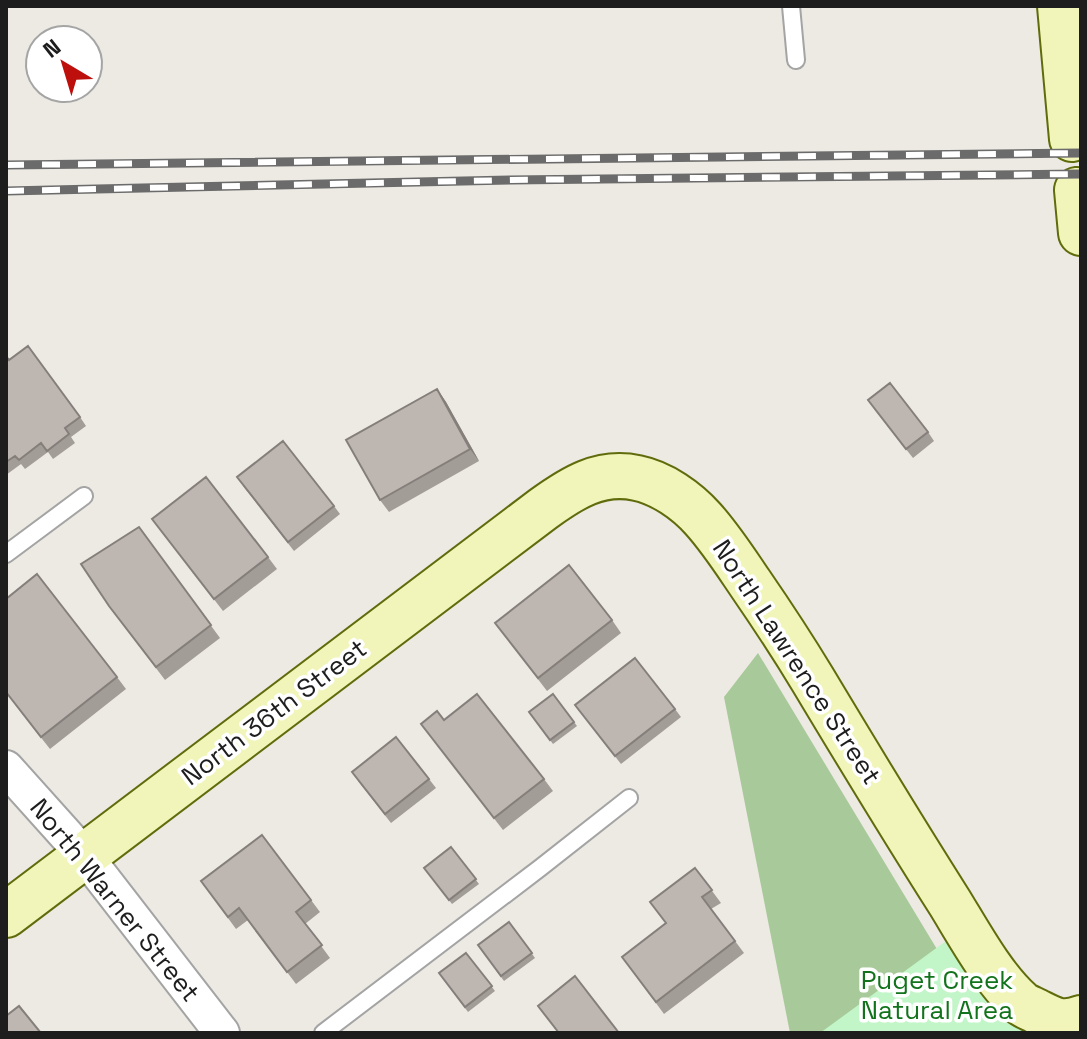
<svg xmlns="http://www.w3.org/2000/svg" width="1087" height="1039" viewBox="0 0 1087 1039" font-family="'Space Grotesk',sans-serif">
	<rect width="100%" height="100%" fill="#edeae3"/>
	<path fill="#a8ca9a" d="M758,653L975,1012L999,1033H790L724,697Z"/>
	<path fill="#c2f5c7" d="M946,941L973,980L1052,1033H820Z"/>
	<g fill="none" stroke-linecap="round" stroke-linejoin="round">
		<g stroke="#a4a4a4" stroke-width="20">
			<path id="lane" d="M791,6L796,60
				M6,554L84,496
				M323,1033L540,868L629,798"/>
		</g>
		<g stroke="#a4a4a4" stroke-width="38">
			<path id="street" d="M6,768L85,856L222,1033"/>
		</g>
		<g stroke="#606c0c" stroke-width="48">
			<path id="secondary" d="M1060,6L1072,139
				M1077,190L1081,233
				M6,915L543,509C572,488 600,470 637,478C662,483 687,501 703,519C721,539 735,561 750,583C772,615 793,647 813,680C858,755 903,829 950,903C969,934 993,978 1020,1002C1024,1006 1030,1008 1036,1011C1054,1020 1061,1025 1081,1018"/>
		</g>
		<use href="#lane" stroke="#fff" stroke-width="16"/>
		<use href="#street" stroke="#fff" stroke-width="34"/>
		<use href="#secondary" stroke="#f1f5ba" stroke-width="44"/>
		<g stroke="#6b6b6b" stroke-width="9">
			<path id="rail" d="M6,165L1081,153
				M6,191L510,180L1081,174"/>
		</g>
		<use href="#rail" stroke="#fff" stroke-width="6" stroke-dasharray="18" stroke-linecap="butt"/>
	</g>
	<path fill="#a39d97" d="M6,356L9,360L80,417L86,426L71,437L75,443L53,459L48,452L25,469L21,464L6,475Z
		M437,389L446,402L479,461L389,512L380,500Z
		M874,409L928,432L934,441L913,458Z
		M243,486L334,506L340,514L294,551Z
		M152,519L268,557L277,569L223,611Z
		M139,527L220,638L165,680L118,618L81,564Z
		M6,599L117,677L126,689L50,749L6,693Z
		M612,620L621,633L547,691L495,623Z
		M553,694L577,726L553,744L529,712Z
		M675,709L681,717L621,764L581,713Z
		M444,720L544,779L553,791L503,830L421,724Z
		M429,779L436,788L391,823L358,781Z
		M451,847L479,884L452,904L424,868Z
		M695,868L721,903L711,909L744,953L664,1014L631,969L665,924Z
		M201,881L311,900L320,912L305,924L330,958L296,984L248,920L236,929Z
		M509,922L535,958L504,981L478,945Z
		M466,953L495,991L468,1012L439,973Z"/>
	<path fill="#857f7b" d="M437,389L446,402L479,461L470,449Z"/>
	<path fill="#beb6b0" stroke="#857f7b" stroke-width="2" d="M28,346L80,417L65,428L69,434L47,451L41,443L19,460L15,456L6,462V356L9,360Z
		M890,383L928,432L906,449L868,400Z
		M437,389L470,449L380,500L346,440Z
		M283,441L334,506L288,542L237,477Z
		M206,477L268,557L214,599L152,519Z
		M139,527L211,625L156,667L109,606L81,564Z
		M569,565L612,620L538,678L495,623Z
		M37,574L117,677L41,737L6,692V599Z
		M635,658L675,709L615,756L575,705Z
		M477,694L544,779L494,818L421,724L437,711L444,720Z
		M553,694L574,722L550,740L529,712Z
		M396,737L429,779L385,814L352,772Z
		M262,835L311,900L296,912L322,945L287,972L239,908L228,917L201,881Z
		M451,847L476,879L449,900L424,868Z
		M695,868L712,890L702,897L735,941L656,1002L622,957L666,923L650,902Z
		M509,922L532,953L501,976L478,945Z
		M466,953L492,986L465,1007L439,973Z
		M575,976L619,1033H559L538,1006Z
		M19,1006L41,1033H6V1016Z"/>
	<g text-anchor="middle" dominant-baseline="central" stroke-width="7" stroke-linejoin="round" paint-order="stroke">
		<g font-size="26" fill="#1d1d1d" stroke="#fff">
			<text transform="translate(797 662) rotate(57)">North Lawrence Street</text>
			<text transform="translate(274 712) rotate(-37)">North 36th Street</text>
			<text transform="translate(115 900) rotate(51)">North Warner Street</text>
		</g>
		<g font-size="26" fill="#12731c" stroke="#fff">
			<text x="937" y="980">Puget Creek<tspan x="937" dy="30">Natural Area</tspan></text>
		</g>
	</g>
	<rect width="1087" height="1039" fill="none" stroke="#1d1d1d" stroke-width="16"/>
	<g transform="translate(64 64) rotate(322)"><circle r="38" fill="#ffffff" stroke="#a5a5a5" stroke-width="2"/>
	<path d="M0-6L14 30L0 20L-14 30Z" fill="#bd100d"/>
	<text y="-12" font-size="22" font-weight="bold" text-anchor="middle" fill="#1d1d1d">N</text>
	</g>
</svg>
